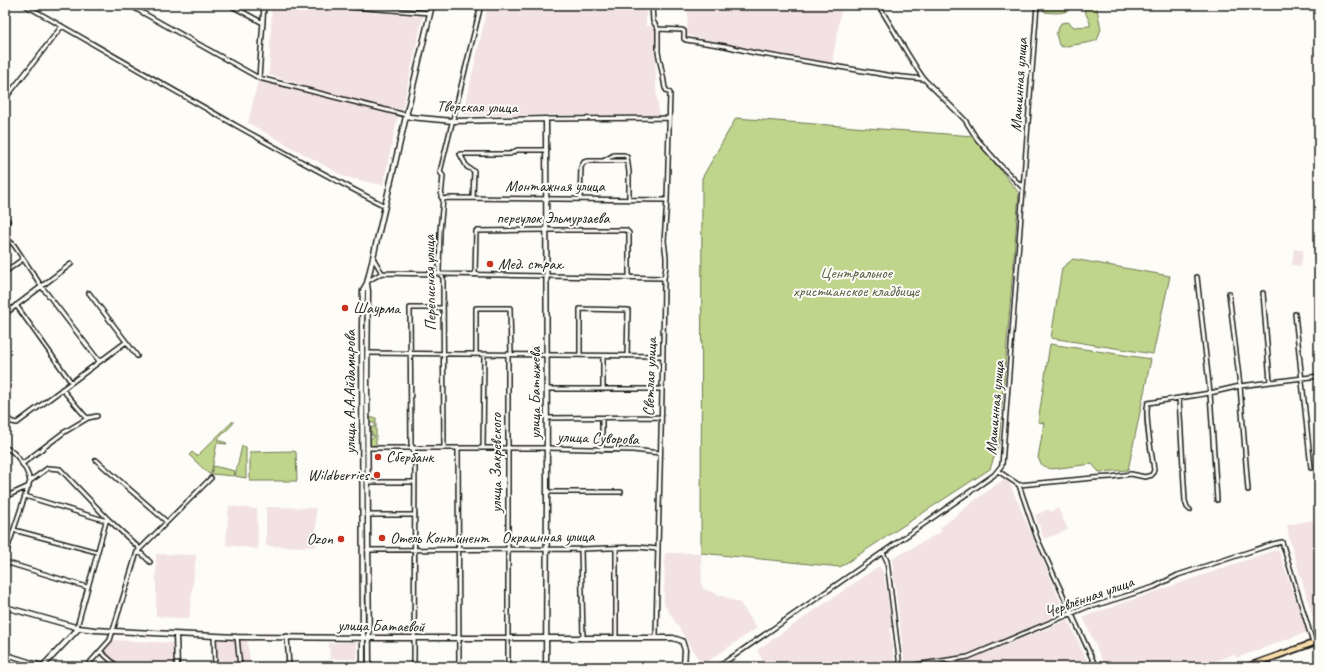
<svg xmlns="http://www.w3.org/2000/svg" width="1324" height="672" viewBox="0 0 1324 672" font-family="Caveat,sans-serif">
	<rect width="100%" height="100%" fill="#fdfcf7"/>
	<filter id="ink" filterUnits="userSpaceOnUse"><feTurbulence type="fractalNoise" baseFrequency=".025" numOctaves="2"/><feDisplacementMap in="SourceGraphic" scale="8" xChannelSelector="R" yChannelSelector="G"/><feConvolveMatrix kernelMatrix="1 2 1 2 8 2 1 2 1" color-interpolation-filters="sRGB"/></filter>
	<g filter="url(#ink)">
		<path fill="#f3e2e3" d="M272,5L423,16L402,110L332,94L269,75Z
			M488,5H646V26H655L656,89L659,115H463Z
			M688,5H842L832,63L748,49L687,35Z
			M258,80L398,116L383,185L345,177L248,123Z
			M1294,249L1303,250L1301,266L1292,265Z
			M1007,477L1065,612L962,657L961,663L1068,620L1090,667H905L892,559L941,532L940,528L974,501Z
			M229,506L257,509L258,549L226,545Z
			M266,507L316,508V547L266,546Z
			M1058,508L1068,530L1044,539L1035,515L1049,509L1050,512Z
			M1319,519V634H1318L1289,538L1287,525Z
			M1278,549L1307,632L1236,658L1234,654L1200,667H1105L1083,617Z
			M665,553H701L702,588L740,603L757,628L702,665L664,604Z
			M156,554L196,555L189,619L156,616Z
			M879,566L884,574L892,628L890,629L895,667H766L757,650Z
			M113,640L175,643V667H122L104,651Z
			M216,640H247L251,667H217Z
			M357,642V659H330L329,643Z"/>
		<path fill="#bfd58b" stroke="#6e7854" d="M1044,5H1066L1070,7L1069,10C1062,14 1053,13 1045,12L1043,9Z
			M1090,5L1094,6L1097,9L1101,29L1097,40C1089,44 1073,44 1063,47L1059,45L1056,34L1061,23L1068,22L1074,27L1090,26V23L1084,9L1086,6Z
			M736,118L973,136L1019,193L999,443L990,469L840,567L701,553L702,178Z
			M1073,259L1170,276L1153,354L1051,338L1062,268Z
			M1050,344L1151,359L1128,470L1099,472L1092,464L1051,469L1042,465L1038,458L1044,423L1038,422Z
			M370,418H376V447H372L370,444V439L374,437V435H371L372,433L371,427H375V423H370Z
			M233,421V424L217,440L227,443V444L217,443L211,474H209L189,455L192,452L197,456Z
			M242,446L246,447V478L235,476Z
			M293,451L296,452L297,481H250V452Z
			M213,466L235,471L234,476L212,474Z"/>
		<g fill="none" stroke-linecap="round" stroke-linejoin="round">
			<g stroke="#1c1c1c" stroke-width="6">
				<path id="street" d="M25,5C144,73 263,143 385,206
					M129,5L259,78L406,115
					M230,5L263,23
					M325,5L430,13
					M652,5L653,21L658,29V52L663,76L665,88L667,91L670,93L667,200L664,241L666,257V267L664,278C663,398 658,518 656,638
					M878,5C894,29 907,55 924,79
					M658,29L682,30L684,31V39L686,40L725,46L755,53L893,76L924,79L965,120L977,139L1000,165L1023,188
					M259,78L264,5
					M5,99L62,26
					M546,119L669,118
					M605,161H627
					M473,198L474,171L467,167L460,154H510L517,150H547
					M443,199L449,198L667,200
					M580,199L581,167L584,162L588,161H603L614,155H624L627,157L629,172V199
					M5,224L8,221
					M5,237L14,245L42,287L99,361
					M373,258L382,273
					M5,272L23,259
					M475,275L476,231L547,230H626L629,233V277
					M1197,277L1210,393L1217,500
					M368,281L382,273L664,278
					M89,293L137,356
					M1229,293L1240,386L1248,490
					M1263,293L1270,382
					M16,305L71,382
					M5,314L71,264
					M1295,314L1311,468
					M367,353L663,356
					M476,354V308H510L511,354
					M508,354V667
					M580,355V309L628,310L627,356
					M603,356V389
					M62,389L85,416L88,418L97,416
					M547,389H662
					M1179,398L1185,501L1187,507L1190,510
					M5,416L12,422L17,423L126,342
					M547,418L661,417
					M5,448C15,449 28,471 30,481L5,556
					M367,448H547L633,450L660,453
					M444,448L443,278L439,272L440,231L443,199L441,197L443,176L440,172L481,5
					M483,448L484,354
					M458,449L459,667
					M602,450V418
					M96,460L167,522
					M22,464L63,433L88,418
					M998,471L1019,485L1037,538L1096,667
					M30,481L48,468L60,469L107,518L140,549
					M367,482H415
					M1019,485L1093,478L1111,477L1131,474L1145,477L1152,475L1154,470C1152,455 1144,415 1148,403L1210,393L1240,386L1319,376
					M547,492H621
					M25,496L107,521
					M5,497L29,486
					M367,515H415
					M14,530L97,552
					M581,549L583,638
					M367,550L581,549L637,547L658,549
					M137,552L142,554L150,562
					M883,553L887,561L900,667
					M5,562L87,587
					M77,627L107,518
					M214,636L215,667
					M287,636L289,667
					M237,637L240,667
					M616,638V548
					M100,651L118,667
					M5,654L43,666
					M86,667L110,640L137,552L211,478
					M414,667L415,454L411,444L410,308H443
					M718,667L994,475L1002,465L1037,5
					M902,667L968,657L1089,606H1094L1154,587L1178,575L1273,544L1282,542L1313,643"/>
			</g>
			<g stroke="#1c1c1c" stroke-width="7">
				<path id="secondary" d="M406,115L410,117L453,121L546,119L547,492L546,667
					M367,284L368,291L367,385L369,667
					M5,607L79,628L95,630L173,634L237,637L376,638H673L682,641L685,650L684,667
					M176,635L177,667
					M42,667L79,628
					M363,667L362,324L363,290L367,283L432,5"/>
			</g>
			<g stroke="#1c1c1c" stroke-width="8">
				<path id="primary" d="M1246,667L1319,641"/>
			</g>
			<use href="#street" stroke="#fdfcf7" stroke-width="3"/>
			<use href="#secondary" stroke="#fdfcf7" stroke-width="4"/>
			<use href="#primary" stroke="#f9deab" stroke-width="4.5"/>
		</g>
	</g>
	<g fill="#c8321e" stroke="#fdfcf7" stroke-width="1.5">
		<circle cx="490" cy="264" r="4"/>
		<circle cx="345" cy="308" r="4"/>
		<circle cx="378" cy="457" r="4"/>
		<circle cx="377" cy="475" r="4"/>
		<circle cx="382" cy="538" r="4"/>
		<circle cx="341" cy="539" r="4"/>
	</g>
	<g text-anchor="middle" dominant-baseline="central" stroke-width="4" stroke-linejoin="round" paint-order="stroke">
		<g font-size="16" fill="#1c1c1c" stroke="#fdfcf7">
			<text transform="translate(1019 85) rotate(-86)">Машинная улица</text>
			<text transform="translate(477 107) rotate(1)">Тверская улица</text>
			<text x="555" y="186">Монтажная улица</text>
			<text x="553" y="218">переулок Эльмурзаева</text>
			<text transform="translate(430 283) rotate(-91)">Переписная улица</text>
			<text transform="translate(650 377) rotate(-88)">Светлая улица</text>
			<text transform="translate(350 392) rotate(-90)">улица А.А.Айдамирова</text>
			<text transform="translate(535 393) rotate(-90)">улица Батыжева</text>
			<text transform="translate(995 408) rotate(-85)">Машинная улица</text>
			<text transform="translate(598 438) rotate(2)">улица Суворова</text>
			<text transform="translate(496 463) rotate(-90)">улица Закревского</text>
			<text transform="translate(548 537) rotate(-1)">Окраинная улица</text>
			<text transform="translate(1089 597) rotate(-20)">Червлённая улица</text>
			<text transform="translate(381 626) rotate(1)">улица Батаевой</text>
		</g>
		<g font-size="16" fill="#1c1c1c" stroke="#fdfcf7" text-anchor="start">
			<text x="498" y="264">Мед. страх.</text>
			<text x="353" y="308">Шаурма</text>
			<text x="386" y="457">Сбербанк</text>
			<text x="369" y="475" text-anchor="end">Wildberries</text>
			<text x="390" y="538">Отель Континент</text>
			<text x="333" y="539" text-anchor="end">Ozon</text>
		</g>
		<g font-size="16" fill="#555d43" stroke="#fdfcf7">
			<text x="856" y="273">Центральное<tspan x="856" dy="18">христианское кладбище</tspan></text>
		</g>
	</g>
	<rect width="1324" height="672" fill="none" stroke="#fdfcf7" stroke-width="20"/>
	<rect x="10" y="10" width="1304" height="652" fill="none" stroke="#1c1c1c" stroke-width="1.5" filter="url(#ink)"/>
</svg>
